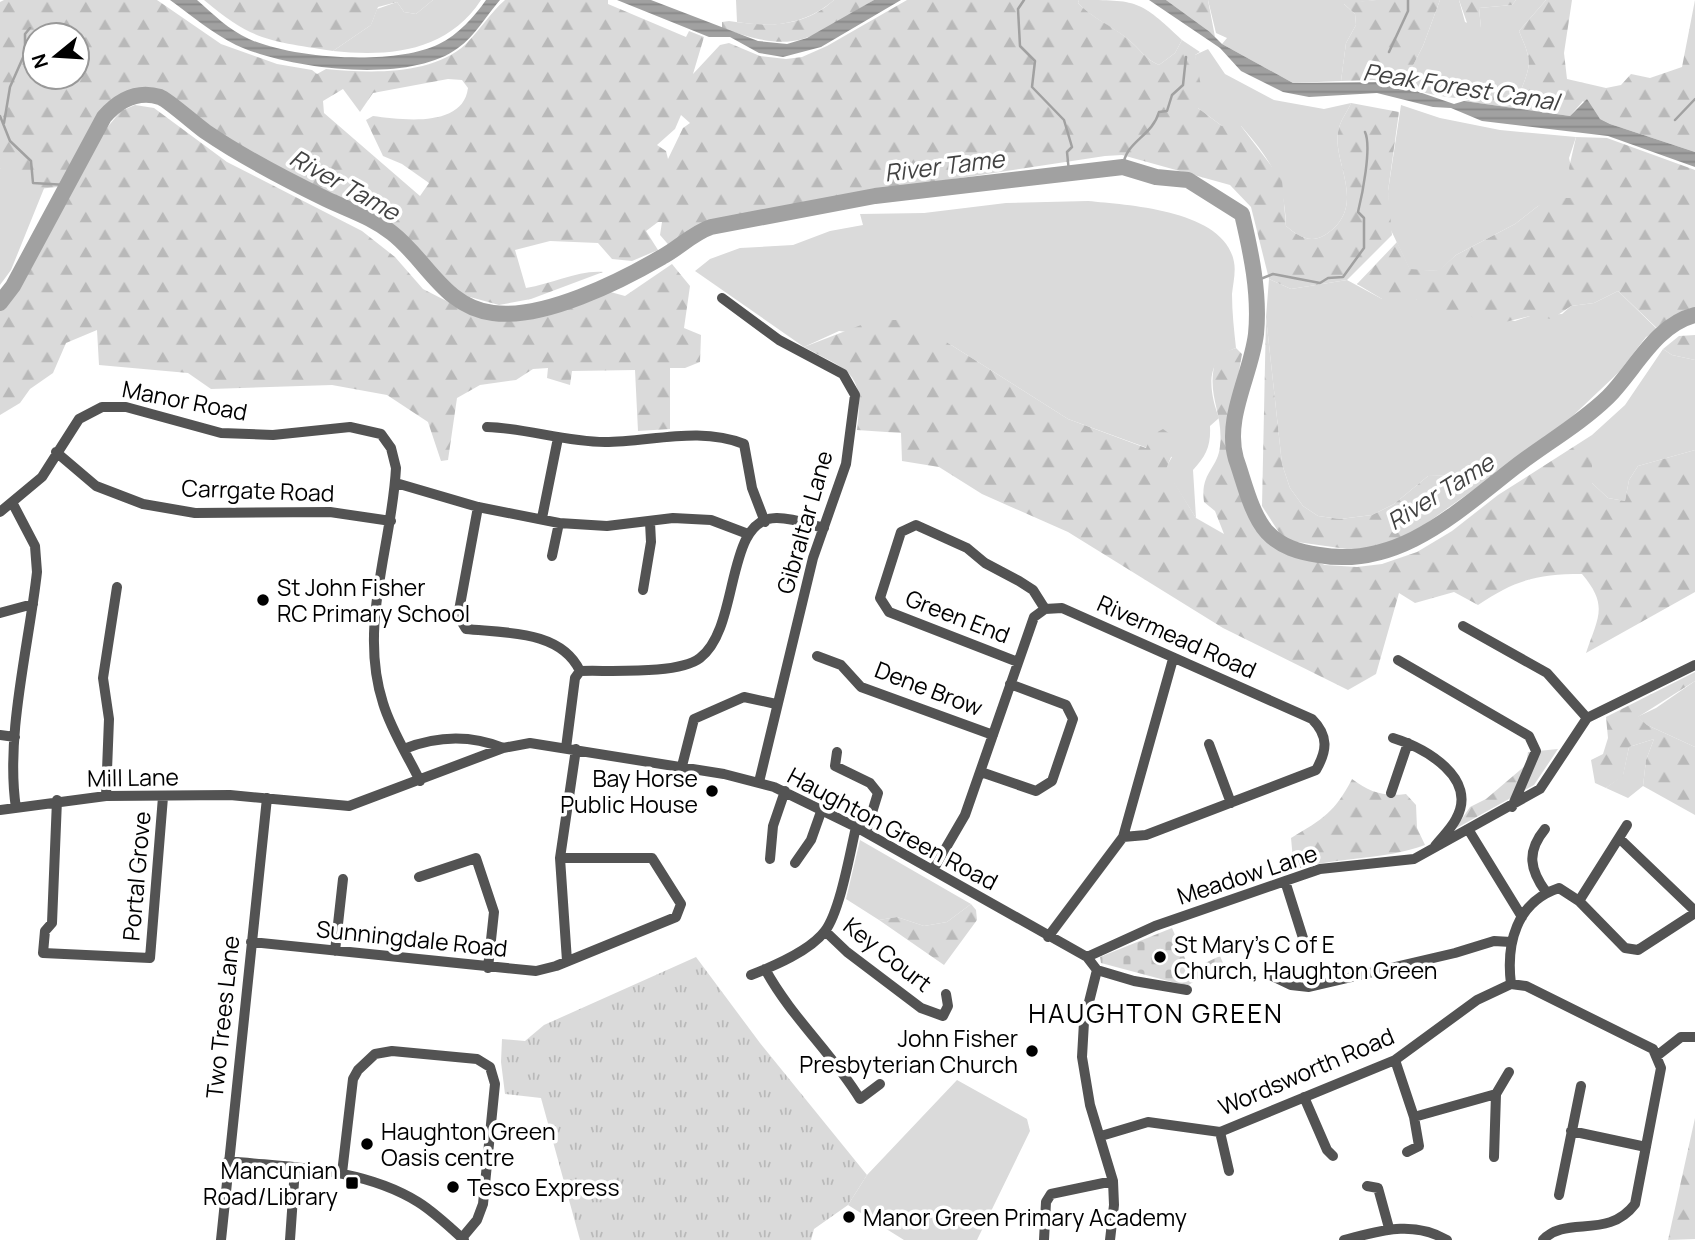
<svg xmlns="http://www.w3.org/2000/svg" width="1695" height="1240" viewBox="0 0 1695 1240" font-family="Manrope,sans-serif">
	<defs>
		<pattern id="forest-firs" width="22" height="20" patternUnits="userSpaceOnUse" patternTransform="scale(1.75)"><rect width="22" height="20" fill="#dadada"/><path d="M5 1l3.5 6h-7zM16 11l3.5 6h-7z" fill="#b9b9b9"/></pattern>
		<pattern id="cemetery-stones" width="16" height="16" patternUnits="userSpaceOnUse" patternTransform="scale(1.75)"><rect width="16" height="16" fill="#dadada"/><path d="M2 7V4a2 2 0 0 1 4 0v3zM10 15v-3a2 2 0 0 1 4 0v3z" fill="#b9b9b9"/></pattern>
		<pattern id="park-tufts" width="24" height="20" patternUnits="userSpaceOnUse" patternTransform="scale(1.75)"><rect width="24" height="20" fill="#dadada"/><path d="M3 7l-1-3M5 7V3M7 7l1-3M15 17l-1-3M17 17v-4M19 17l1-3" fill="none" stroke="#b9b9b9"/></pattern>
		<pattern id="water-rules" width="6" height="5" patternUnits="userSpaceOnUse" patternTransform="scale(1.75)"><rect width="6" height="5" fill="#a1a1a1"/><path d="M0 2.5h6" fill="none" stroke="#898989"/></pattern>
	</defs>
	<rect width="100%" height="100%" fill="#fff"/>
	<path fill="#dadada" d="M433,0H481C447,52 389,57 333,51L371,25L377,9L397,2L404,12L416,14Z
		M736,0H834C805,25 773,28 737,22Z
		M1079,0C1137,0 1140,0 1182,40L1175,53L1159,65C1146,60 1140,49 1129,40C1112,26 1093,19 1078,3Z
		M1208,0H1376L1344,4L1355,14L1356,25L1346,43L1341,81L1293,83L1222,44L1227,38L1216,33Z
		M1440,0H1459L1465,22L1481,28L1479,8L1512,5L1516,0H1546L1519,31C1530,58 1533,61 1521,90C1481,106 1443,98 1402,87L1423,46Z
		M1208,49L1225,74L1274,100L1324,109L1351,103C1348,111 1341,119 1339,128C1329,160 1371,205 1325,235C1310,244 1298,236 1286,226C1285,181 1270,159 1241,126H1222L1198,108L1195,55Z
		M1401,105L1440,118L1500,130L1576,137L1569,158L1578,199L1538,206L1515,224L1456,255L1439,271L1410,270L1389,226L1388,191Z
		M0,168L38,188L45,186L11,270L0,285Z
		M1088,201C1128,205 1225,210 1234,262C1236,272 1233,284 1232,294C1232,312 1234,330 1236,348C1204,359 1209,391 1219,418L1210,426C1211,446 1206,456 1193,470L1196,518L1165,469L1172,457L1068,419L948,343L839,331L804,347L695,271L710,259L740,248L793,245L830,231L863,225L860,214L924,213L1006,203Z
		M1269,279L1291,289L1347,280L1382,299H1416L1446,310L1515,321L1530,316L1562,314L1571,306L1594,303L1618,291L1658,330L1646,337L1619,372L1560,428L1500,471L1473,475L1428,476L1394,504L1372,515L1340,519L1318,516L1303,506L1290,488L1282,464L1266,317Z
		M1663,349L1672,355L1695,360V450L1638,466L1629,480L1625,501L1608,498L1592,483V435L1625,405Z
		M1695,681V747L1647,725L1637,717L1656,708Z
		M1654,739L1646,760L1643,786L1628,798L1606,788L1623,775L1629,747Z
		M860,840L971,904L947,922L924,926L897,917L879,920L846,899Z
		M957,1080L1027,1119L1030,1131L977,1240H904L848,1205L867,1175Z"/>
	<path fill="url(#forest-firs)" fill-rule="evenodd" d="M4,0H157L221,44L277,64L312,70L317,74L326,69C370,73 431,76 466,44C480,30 490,13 505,0H608V4L686,37L689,31L704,37L693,74L720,45L729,43L760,56L786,59L802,57L827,46L907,0H1079L1078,3C1093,19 1113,26 1129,40C1140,49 1146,60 1159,65L1175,53L1182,40L1200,52L1195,55L1202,91L1198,108L1222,126H1241L1282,180L1286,226C1298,236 1310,244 1325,235C1371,205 1329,160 1339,128C1341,119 1348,111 1351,103L1399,112L1388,191L1392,235L1347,280L1291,289L1269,279L1251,207L1230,185L1122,155L1105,156L815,200L816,206L711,227L699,231L673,250L660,235L662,222H658L646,231L658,250L632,261L612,259L598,243L550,241L515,250L526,288C552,284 578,270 603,272L531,299L499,305L470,297L469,306C434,289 419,253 389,231C371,218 352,211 332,202C294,184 256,164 220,141C197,127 161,89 134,95C98,104 82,157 67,186L38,189L4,172L0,168V2ZM77,35V77H35V35ZM448,79L462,80L468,88C463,128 403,120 373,116L366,120L383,156L402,164L429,183L420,196L324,113L323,101L343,89L360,112L373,93ZM681,115L690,123L683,128L668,159L666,151L657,145L675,129Z
		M204,0H433L416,14L404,12L397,2L378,7L371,25L333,51C272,41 253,42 204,0Z
		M834,0H874C807,39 800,56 722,28V22L729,21C767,27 803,28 834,0Z
		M1166,0H1208L1215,37L1210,32Z
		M1376,0H1440L1423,46L1402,87L1374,80L1341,81L1346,43L1356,25L1355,14L1343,3Z
		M1459,0H1516L1512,5L1479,8L1481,28L1472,37Z
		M1546,0H1572L1564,53L1567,79L1606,88L1621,85L1631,74L1650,78L1682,67L1695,0V152L1610,124L1600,119L1583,101L1570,116L1464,101C1484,96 1502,98 1521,90C1533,61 1530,58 1519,31Z
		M135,105L154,108L227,162L362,231L395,257L423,289L474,315L478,309L508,314L529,312L596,288L625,296L672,264L690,286L684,328L701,335L700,362L685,368H670V429L638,431L635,370L572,371L570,385L547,378L548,368L533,369L516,380L480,385L457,398L448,460L441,461L428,422L387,395L332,385L211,389L188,373L99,365L97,330L66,343L53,373L30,389L20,403L0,415V303L31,253L35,257L105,130L121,111Z
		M1576,137L1607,138L1695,170V315L1678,322L1663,334L1618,291L1594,303L1571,306L1552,319L1530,316L1501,323L1424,307L1416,299H1382L1357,284L1397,242L1410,269L1438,271L1456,255L1515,224L1538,206L1554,198H1577L1569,168Z
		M1266,317L1282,464L1290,488L1303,506L1318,516L1340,519L1372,515L1394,504L1428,476L1473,475L1500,471L1417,530L1399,541L1376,549L1354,550L1290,541L1280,534L1262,506Z
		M874,320H905L948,343L1068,419L1146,448L1152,435L1163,429L1174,437L1176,445L1166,469L1196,518L1224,534L1215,511L1204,502C1200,472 1218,469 1220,446C1224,410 1204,395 1217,355L1236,348L1242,354L1228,434L1231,453L1253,516L1262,534L1274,546L1325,565L1357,567L1382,564L1417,552L1452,531L1498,495L1592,435V483L1608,498L1625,501L1629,480L1638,466L1695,450V592L1586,653C1598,617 1609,606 1582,574C1537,574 1515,580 1478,605L1454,592L1415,603L1399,593L1376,674L1348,690L1223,628L1068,532L982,494L939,467L902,461L901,433L857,430C864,371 852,373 804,347Z
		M1695,335V360L1672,355L1663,349L1679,336Z
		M1695,672V681L1638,717L1647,725L1695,747V815L1643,786L1646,760L1654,739L1629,747L1623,776L1606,788L1595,783L1591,760L1603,754L1608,738L1606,717Z
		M1558,749L1534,785L1455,829L1470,807L1486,799L1526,765L1528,752Z
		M1352,779C1370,792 1383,797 1406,794L1416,805L1417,828L1425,845C1382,861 1337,856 1294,870L1291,838C1323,819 1335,812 1352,779Z
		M971,904L976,910L977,920L944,965L879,920L897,917L924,926L947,922Z
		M1695,1118V1239L1668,1240Z"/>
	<path fill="url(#cemetery-stones)" d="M1172,928L1190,970L1220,956L1223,963L1187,986L1101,963L1100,957Z"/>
	<path fill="url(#park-tufts)" d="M696,957L760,1043L867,1175L848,1205L814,1229L811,1240H580L541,1098L505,1094L501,1062L502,1039L525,1041L544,1025Z"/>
	<path fill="url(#water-rules)" d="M170,0H197C213,14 229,30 249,39C293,59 395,66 439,44C458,35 474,17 486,0H500C486,16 475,36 458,48C409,85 288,69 236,45C212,33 191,15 170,0Z
		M617,0H651L758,41L787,44L807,38L874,0H901L821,47L783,57L759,53L730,37H709Z
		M1149,0H1166L1210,32L1222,44L1293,83L1390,82L1454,104L1464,101L1570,116L1587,99L1600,119L1610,124L1695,152V167L1608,136L1482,121L1451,108L1433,107L1377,93L1309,97L1283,92L1241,71L1220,48Z"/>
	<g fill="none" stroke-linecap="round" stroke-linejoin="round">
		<path stroke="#a1a1a1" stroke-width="2.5" d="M1024,0L1018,9L1020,46L1035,61L1032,87L1064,120L1072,147L1067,152L1069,172
			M1389,52L1408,11V0
			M0,116L10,141L31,161L33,183L67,185
			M1675,120L1695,99
			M4,123L10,87L25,53V34L30,28
			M1123,167C1125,141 1152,137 1159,112L1167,111L1172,95L1183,85L1186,57
			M1253,282L1273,274L1320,283L1328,278L1343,277L1364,248V218L1358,212C1362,196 1372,147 1365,132"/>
		<path stroke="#a1a1a1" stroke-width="16" d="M0,303L13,286L104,117C119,100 137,90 160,97C168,100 196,125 206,132C244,158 285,179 326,199C349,210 372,217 392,233C427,260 444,307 493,313C543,320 619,282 662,257C679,248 693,233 711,227L875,196L1123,167L1156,177L1188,180L1242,214C1251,252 1260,294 1256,334C1251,375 1224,418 1236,459C1244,481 1251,514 1267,532C1281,547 1299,552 1319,555C1398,569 1457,512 1515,467C1546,443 1579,425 1608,397C1635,370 1655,325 1695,315"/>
		<path stroke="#535353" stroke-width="10" d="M722,298L779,340L843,374L855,395L846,464L813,558L759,782
			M487,427C527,428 564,442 605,442C650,442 700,426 744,444L752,488L765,522
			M56,452L96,486L143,504L195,513L330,512L391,521
			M396,483L478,507L559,523L607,526L673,518L711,520L748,534
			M13,504L35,546L37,572C29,645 5,736 16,808
			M478,507L458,616L466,629C505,633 561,630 580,671
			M0,512L42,477L79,419L102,407H126L221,433L273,435L350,427L381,434L391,448L396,468C392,546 358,626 383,703C391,730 408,756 420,781
			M542,518L558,438
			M552,556L559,523
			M643,590L651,542L650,522
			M0,613L33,604
			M1463,626L1547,673L1587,718
			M817,656L841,665L861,687L993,735
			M1398,660L1529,736L1536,751L1512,807
			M1018,662L889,612L880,598L901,532L916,525L967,548L985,563L1019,581L1033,590L1045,609
			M0,735L15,737
			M1393,738C1425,748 1479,778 1456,819C1451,829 1442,837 1435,846
			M1209,744L1231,803
			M566,748L575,678L580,671C609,670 678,675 700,658C741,627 724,517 777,518C793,518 809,524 824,528
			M404,749C437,736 471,735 503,748
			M837,752L835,766L870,783L878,793L866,832
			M682,766L694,719L744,697L776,704
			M981,772L1036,791L1052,781L1073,719L1066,705L1010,684
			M1391,793L1408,743
			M106,796L109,719L103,678L117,587
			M57,800L52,923L45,931L43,953L150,958L163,797
			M0,810L106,796L230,795L349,806L503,748L530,743L724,774L774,787L856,827L1087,957L1097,970L1084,1022L1082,1057L1090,1105L1113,1181L1114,1205L1110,1240
			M1627,825L1579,901L1625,948L1638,950L1695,913
			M1468,829L1522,917
			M1545,829C1526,852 1530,870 1546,892
			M1620,839L1695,911
			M770,859L773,826L785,791
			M795,863L811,840L822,809
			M933,870L965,815L1034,617L1045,609L1062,608L1312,719C1329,736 1327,751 1316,770L1146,835L1123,837
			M419,877L476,858L494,912L488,968
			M1285,881L1303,938
			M825,931L847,952L921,1008L943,1016L948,1006L946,994
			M1048,937L1123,837L1173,659
			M251,942L536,971L556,966L676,917L681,904L652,858H560
			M335,951L343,879
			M1087,957L1155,926L1320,869L1414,859L1540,789L1587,718L1695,665
			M567,961L560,858L576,749
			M765,969C791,1017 832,1053 860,1099L880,1084
			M1097,970L1134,981L1187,990
			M1268,974L1291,985L1309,987L1455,953L1494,941L1511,942
			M751,975C774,966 810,951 825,931C840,911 850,853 856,827
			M1511,984C1506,944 1516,902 1559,888L1579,901
			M1658,1055L1681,1037H1695
			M1395,1060L1414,1117L1419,1146L1407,1152
			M1304,1097L1327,1150L1333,1156
			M1414,1117L1496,1094
			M1571,1131L1646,1147
			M1220,1132L1229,1171
			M1101,1136L1148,1122L1220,1132L1395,1060L1477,1000L1511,984L1526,986L1653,1049L1661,1068L1635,1204C1608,1240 1566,1215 1543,1240
			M1494,1157L1496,1094L1509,1072
			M228,1161C292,1168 361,1167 418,1202C434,1212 450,1227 464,1240
			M342,1173L353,1079L358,1070L375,1054L392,1051L477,1059L490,1067L495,1084L483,1204L477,1220L462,1238
			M1367,1186L1378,1188L1389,1228
			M1559,1195L1581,1086
			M221,1240L267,798
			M290,1240L295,1168
			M1044,1240L1046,1202L1051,1194L1113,1181
			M1344,1240C1380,1231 1412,1220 1447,1240"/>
	</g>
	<g fill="#000" stroke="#fff" stroke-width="2.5">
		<circle cx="263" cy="600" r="7"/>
		<circle cx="712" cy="791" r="7"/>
		<circle cx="1160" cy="957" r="7"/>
		<circle cx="1032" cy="1051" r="7"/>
		<circle cx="367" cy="1144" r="7"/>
		<rect x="345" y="1176" width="14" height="14" rx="3.5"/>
		<circle cx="453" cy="1187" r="7"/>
		<circle cx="849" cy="1217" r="7"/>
	</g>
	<g text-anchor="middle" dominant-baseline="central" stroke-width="7" stroke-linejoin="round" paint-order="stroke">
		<g font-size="23" fill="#000" stroke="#fff">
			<text transform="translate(185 400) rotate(11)">Manor Road</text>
			<text transform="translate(258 490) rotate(2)">Carrgate Road</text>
			<text transform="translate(804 522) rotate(-74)">Gibraltar Lane</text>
			<text transform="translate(958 616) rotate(21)">Green End</text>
			<text transform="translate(1177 636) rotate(24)">Rivermead Road</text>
			<text transform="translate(929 688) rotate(21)">Dene Brow</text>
			<text transform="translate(133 777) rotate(-1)">Mill Lane</text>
			<text transform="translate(893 828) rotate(28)">Haughton Green Road</text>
			<text transform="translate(1247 874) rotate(-18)">Meadow Lane</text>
			<text transform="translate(136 876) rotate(-85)">Portal Grove</text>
			<text transform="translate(412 938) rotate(6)">Sunningdale Road</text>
			<text transform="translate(888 954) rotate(38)">Key Court</text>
			<text transform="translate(222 1017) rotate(-84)">Two Trees Lane</text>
			<text transform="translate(1306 1071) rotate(-23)">Wordsworth Road</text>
		</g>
		<g font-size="23" fill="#000" stroke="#fff" text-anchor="start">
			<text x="277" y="587">St John Fisher<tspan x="277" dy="26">RC Primary School</tspan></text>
			<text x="698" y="778" text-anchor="end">Bay Horse<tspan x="698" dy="26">Public House</tspan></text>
			<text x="1174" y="944">St Mary's C of E<tspan x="1174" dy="26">Church, Haughton Green</tspan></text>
			<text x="1018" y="1038" text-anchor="end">John Fisher<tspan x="1018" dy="26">Presbyterian Church</tspan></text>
			<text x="381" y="1131">Haughton Green<tspan x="381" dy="26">Oasis centre</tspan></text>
			<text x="338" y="1170" text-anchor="end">Mancunian<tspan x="338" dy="26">Road/Library</tspan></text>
			<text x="467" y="1187">Tesco Express</text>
			<text x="863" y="1217">Manor Green Primary Academy</text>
		</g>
		<g font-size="24" font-style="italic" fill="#424242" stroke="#fff">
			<text transform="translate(1461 86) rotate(9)">Peak Forest Canal</text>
			<text transform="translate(944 165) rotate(-7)">River Tame</text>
			<text transform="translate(345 184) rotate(29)">River Tame</text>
			<text transform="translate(1440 491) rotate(-32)">River Tame</text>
		</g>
		<g font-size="26" letter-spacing="2" fill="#000" stroke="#fff">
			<text x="1156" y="1013">HAUGHTON GREEN</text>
		</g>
	</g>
	<g transform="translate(56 56) rotate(252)"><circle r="33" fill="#ffffff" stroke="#999999" stroke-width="2"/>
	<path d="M0-5L12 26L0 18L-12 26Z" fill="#000000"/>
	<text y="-10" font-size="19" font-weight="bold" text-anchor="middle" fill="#000000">N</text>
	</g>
</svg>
